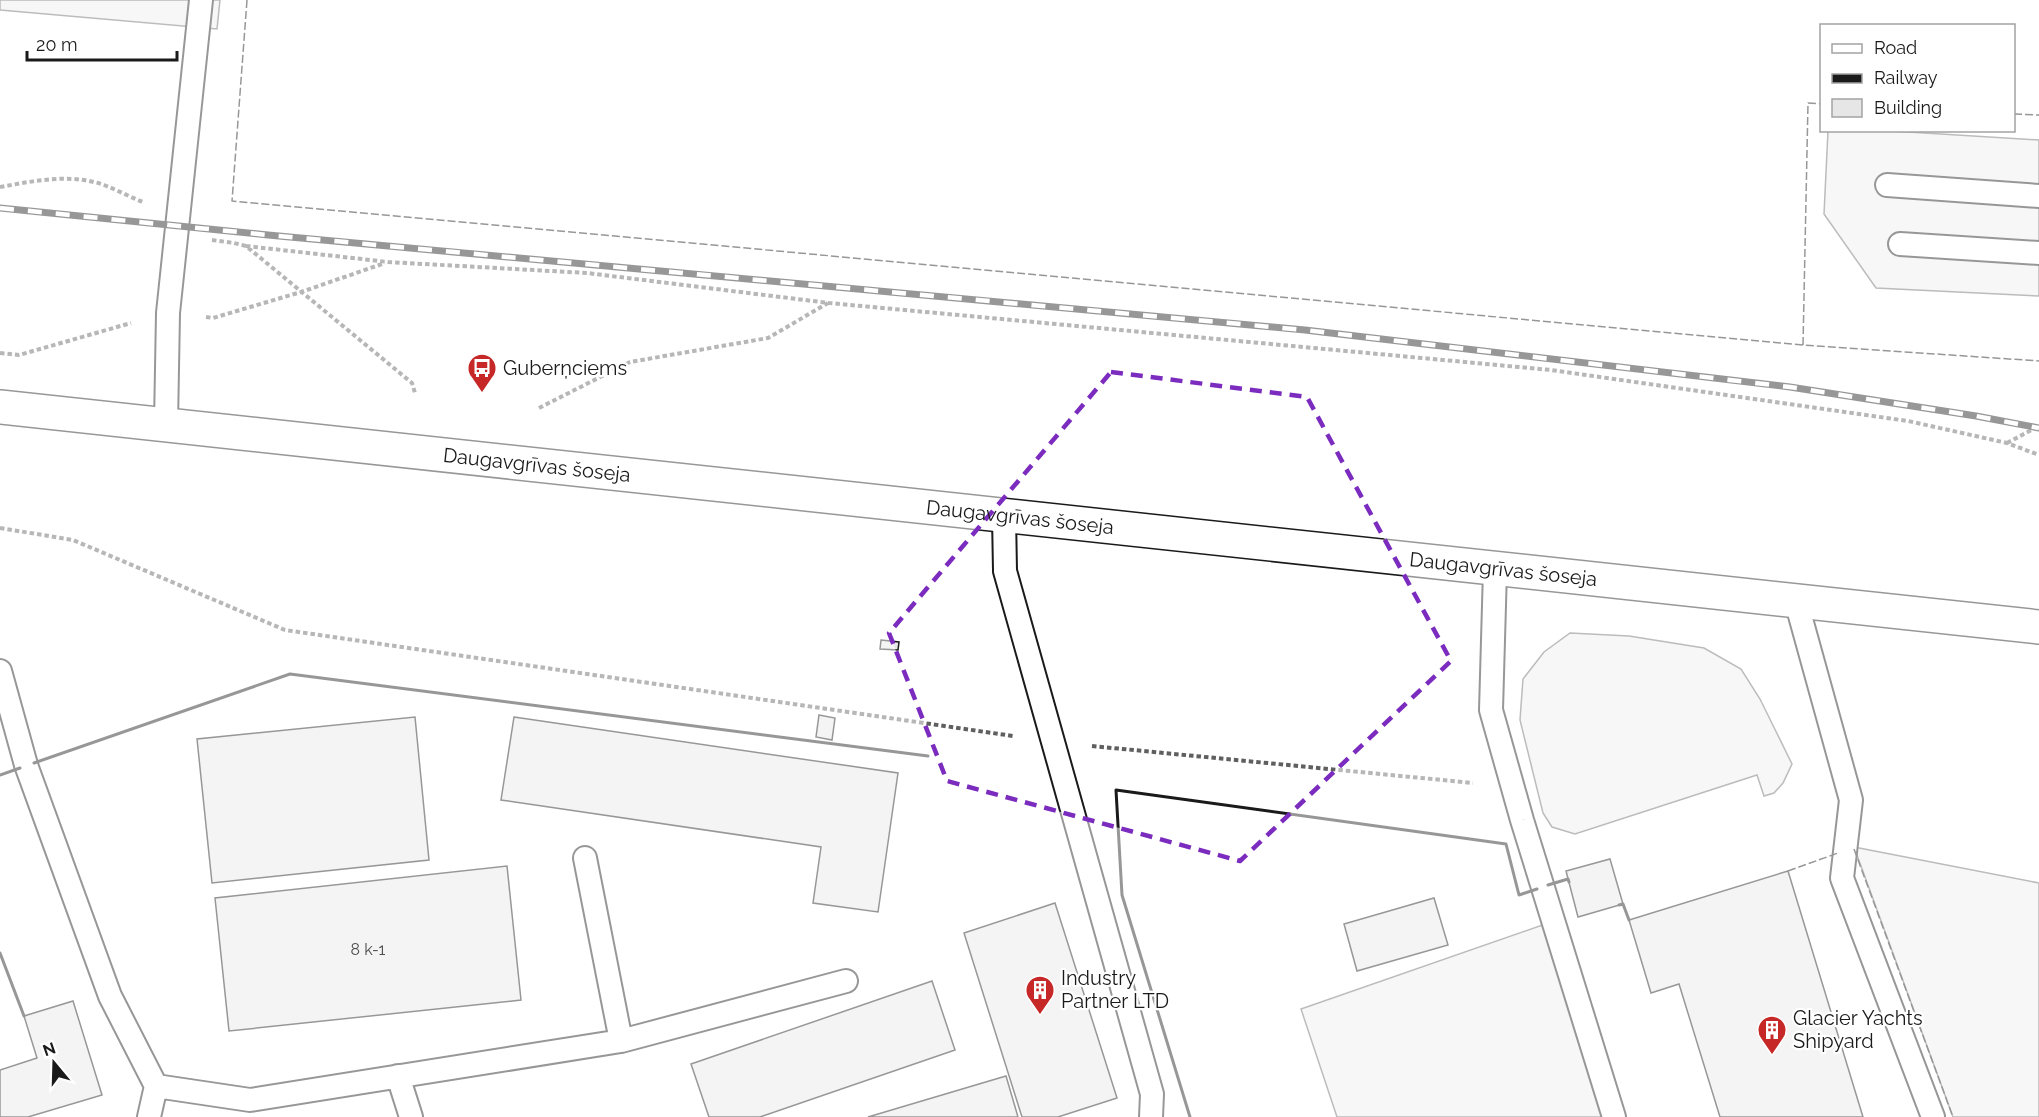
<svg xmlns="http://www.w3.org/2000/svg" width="2039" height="1117" viewBox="0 0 2039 1117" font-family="Raleway,sans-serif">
	<rect width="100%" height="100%" fill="#fff"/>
	<path fill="#ededed" stroke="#6a6a6a" stroke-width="1.5" d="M0,0H220L217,29L0,10Z
		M1828,131H1892L2039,140V296L1876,288L1824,214Z
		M1570,633L1629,636L1704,648L1741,669L1760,699L1792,764L1783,783L1774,793L1764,796L1757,775L1575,834L1552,827L1543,813L1520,720L1523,679L1544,652Z
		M1854,847L2039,883V1117H1953Z
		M1554,921L1614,1117H1337L1301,1009Z"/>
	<path fill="#e6e6e6" stroke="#1a1a1a" stroke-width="1.5" d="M881,640L899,642L898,650L880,649Z
		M819,715L835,718L832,740L816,737Z
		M415,717L429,860L212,883L197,739Z
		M514,717L898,773L878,912L813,903L821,847L501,800Z
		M1610,859L1623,904L1578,917L1566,871Z
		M507,866L521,1000L229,1031L215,898Z
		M1788,871L1863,1117H1720L1679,984L1651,993L1629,920Z
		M1434,898L1448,945L1357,971L1344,924Z
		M1055,903L1117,1098L1058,1117H1022L964,933Z
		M932,981L955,1050L760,1117H709L691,1064Z
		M73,1001L102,1095L28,1117H0V1070L37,1058L24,1016Z
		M1006,1076L1018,1117H868Z"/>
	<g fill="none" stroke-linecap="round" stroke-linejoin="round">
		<g stroke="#1a1a1a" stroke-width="26">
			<path id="service" d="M1887,185L2039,196
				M1900,244L2039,253
				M166,424L168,313L201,0
				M1004,516L1005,571L1152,1094L1151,1117
				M1495,570L1491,710L1522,820L1614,1117
				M1796,601L1851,800L1842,878L1933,1117
				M0,671L26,765L110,996L156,1086L250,1100L621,1041L846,981
				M585,858L621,1041
				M398,1076L411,1117
				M149,1117L156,1086"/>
		</g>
		<g stroke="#1a1a1a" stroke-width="36">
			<g id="secondary">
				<path id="s1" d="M0,407L2039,627"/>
			</g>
		</g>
		<path stroke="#5f5f5f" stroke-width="4" stroke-dasharray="4.5 3" stroke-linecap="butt" d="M0,187C34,181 70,173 104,185C117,190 130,197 143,202
			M212,240L234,243L246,246L412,383L415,393
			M246,246L388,262L587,273L829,303L1551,370L1908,421L2007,443L2039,455
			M206,317L213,318L301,292L385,263
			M0,353L19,355L131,323
			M539,408L630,362L768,338L828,303
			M2007,443L2039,426
			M0,528L73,540L285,630L1013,736
			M1092,746L1473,783"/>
		<use href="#service" stroke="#fff" stroke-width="22"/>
		<use href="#secondary" stroke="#fff" stroke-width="33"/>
		<g stroke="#1a1a1a" stroke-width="7">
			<path id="rail" d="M0,208L268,235L1305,330L1790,387L1976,416L2039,428"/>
		</g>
		<use href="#rail" stroke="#fff" stroke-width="4.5" stroke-dasharray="14" stroke-linecap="butt"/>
		<path stroke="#1a1a1a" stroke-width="1.5" stroke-dasharray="8 3" stroke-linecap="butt" d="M247,0L232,201L1803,345L2039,361
			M2014,114L2039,115
			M1803,345L1808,103L1822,104
			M1854,849L1953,1117
			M1788,871L1838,853"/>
		<path stroke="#1a1a1a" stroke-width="3" d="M34,763L290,674L928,756
			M0,775L20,768
			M1548,885L1568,879L1569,882
			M1619,905L1623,904L1629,920
			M0,953L24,1016
			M1190,1117L1122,895L1116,790L1506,844L1519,895L1537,889"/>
	</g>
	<path d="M0 0H2039V1117H0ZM1111,372L1307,397L1451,661L1240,861L947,781L889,633Z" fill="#fff" fill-opacity=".55" fill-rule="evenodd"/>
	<path fill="none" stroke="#7b2cbf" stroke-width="4.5" stroke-dasharray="12 8" stroke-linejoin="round" d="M1111,372L1307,397L1451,661L1240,861L947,781L889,633Z"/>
	<defs>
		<g id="bus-pin" transform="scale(1.5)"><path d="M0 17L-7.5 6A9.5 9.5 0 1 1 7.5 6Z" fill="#c62828" stroke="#fff"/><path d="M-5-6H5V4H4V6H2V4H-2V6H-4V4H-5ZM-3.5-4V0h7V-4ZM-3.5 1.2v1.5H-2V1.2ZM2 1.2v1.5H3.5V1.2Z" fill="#fff"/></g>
		<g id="building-pin" transform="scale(1.5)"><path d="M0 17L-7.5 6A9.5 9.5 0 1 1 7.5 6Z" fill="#c62828" stroke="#fff"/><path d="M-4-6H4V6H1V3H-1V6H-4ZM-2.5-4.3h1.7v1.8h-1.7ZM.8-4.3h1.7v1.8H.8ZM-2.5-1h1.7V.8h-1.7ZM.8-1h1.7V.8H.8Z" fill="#fff"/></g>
	</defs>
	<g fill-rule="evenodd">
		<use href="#bus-pin" x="482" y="368"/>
		<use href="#building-pin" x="1040" y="990"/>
		<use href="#building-pin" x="1772" y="1030"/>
	</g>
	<g text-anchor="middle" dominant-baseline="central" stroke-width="4.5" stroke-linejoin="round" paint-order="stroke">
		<g font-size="16" fill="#4d4d4d">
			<text x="368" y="949">8 k-1</text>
		</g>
		<g font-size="20" fill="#1a1a1a" stroke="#fff" text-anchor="start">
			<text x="503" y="368">Guberņciems</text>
			<text x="1061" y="978">Industry<tspan x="1061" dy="23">Partner LTD</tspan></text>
			<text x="1793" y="1018">Glacier Yachts<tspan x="1793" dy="23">Shipyard</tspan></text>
		</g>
		<g font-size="20" fill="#1a1a1a" stroke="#fff">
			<text stroke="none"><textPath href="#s1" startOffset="540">Daugavgrīvas šoseja</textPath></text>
			<text stroke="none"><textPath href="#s1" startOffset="1026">Daugavgrīvas šoseja</textPath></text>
			<text stroke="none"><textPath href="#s1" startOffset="1512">Daugavgrīvas šoseja</textPath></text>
		</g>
	</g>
	<rect x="1820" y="24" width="195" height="108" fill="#ffffff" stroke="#a3a3a3" stroke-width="1.5"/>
	<rect x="1832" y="44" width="30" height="9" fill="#ffffff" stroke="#a3a3a3" stroke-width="1.5"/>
	<text x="1874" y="54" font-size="18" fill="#1a1a1a">Road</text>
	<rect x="1832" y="74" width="30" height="9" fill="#1a1a1a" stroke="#a3a3a3" stroke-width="1.5"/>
	<text x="1874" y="84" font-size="18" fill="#1a1a1a">Railway</text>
	<rect x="1832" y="99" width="30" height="18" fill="#e6e6e6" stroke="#a3a3a3" stroke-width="1.5"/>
	<text x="1874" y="114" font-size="18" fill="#1a1a1a">Building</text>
	<g transform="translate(54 1063) rotate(341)" stroke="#ffffff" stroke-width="4.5" paint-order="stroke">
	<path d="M0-4.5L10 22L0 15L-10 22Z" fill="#1a1a1a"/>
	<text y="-9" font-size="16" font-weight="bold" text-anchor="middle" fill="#1a1a1a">N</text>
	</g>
	<path d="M27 51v9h150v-9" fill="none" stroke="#1a1a1a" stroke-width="3"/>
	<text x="36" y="51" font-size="18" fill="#1a1a1a" stroke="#ffffff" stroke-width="4.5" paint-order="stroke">20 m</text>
</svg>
